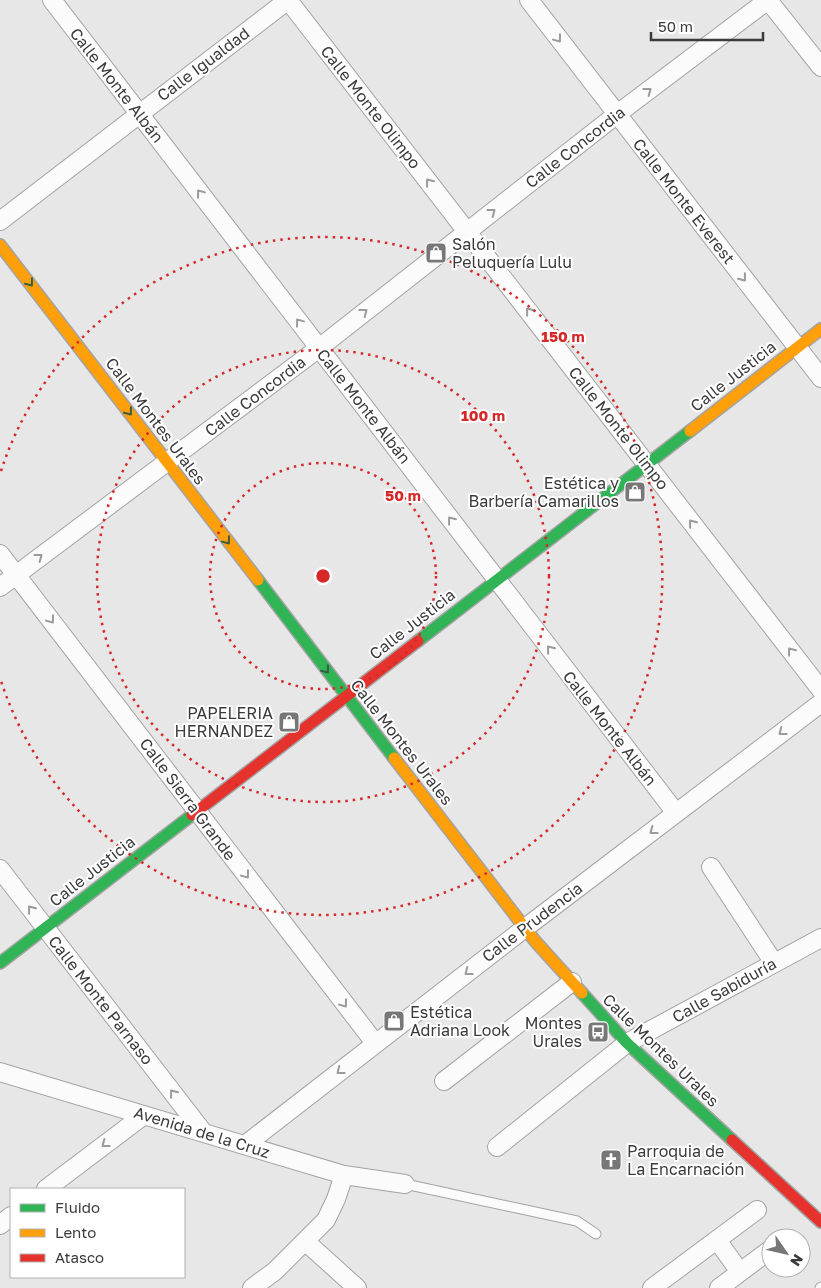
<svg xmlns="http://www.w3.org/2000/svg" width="821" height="1288" viewBox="0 0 821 1288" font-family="'Golos Text',sans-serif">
	<rect width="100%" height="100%" fill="#e7e7e7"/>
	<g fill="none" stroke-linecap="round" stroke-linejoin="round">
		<g stroke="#a3a3a3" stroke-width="11">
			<path id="lane" d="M405,1184L577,1221L596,1234
				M820,1288L821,1287"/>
		</g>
		<g stroke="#a3a3a3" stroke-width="20">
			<path id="street" d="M52,0L676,813
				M529,0L821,378
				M0,221L288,0L821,690
				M0,554L375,1043
				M0,587L319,348L616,115L768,0L821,67
				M711,867L774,963
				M0,869L203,1132
				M0,1072L344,1175L405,1184
				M444,1081L572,982
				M245,1145L525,928L821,703
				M497,1147L627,1043L821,938
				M46,1189L144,1115
				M0,1225L11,1216
				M717,1240L740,1272
				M306,1242L357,1288
				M252,1288L275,1271L326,1220L336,1199L344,1175
				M652,1288L757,1210
				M719,1288L771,1249"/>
		</g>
		<g stroke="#a3a3a3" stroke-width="14">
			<path id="fast" d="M258,580L394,758
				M418,641L690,431
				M0,963L192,815
				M582,993L627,1043L732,1140"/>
		</g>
		<g stroke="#a3a3a3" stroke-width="14">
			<path id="slow" d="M0,245L258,580
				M690,431L821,329
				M394,758L535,941L582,993"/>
		</g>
		<g stroke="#a3a3a3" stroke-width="14">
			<path id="jam" d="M192,815L418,641
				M732,1140L821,1222"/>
		</g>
		<use href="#lane" stroke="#fbfbfb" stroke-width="9"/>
		<use href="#street" stroke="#fbfbfb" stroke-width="18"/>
		<use href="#fast" stroke="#30b455" stroke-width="11"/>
		<use href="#slow" stroke="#ff9f0a" stroke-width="11"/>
		<use href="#jam" stroke="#e5322d" stroke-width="11"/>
	</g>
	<defs><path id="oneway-chevron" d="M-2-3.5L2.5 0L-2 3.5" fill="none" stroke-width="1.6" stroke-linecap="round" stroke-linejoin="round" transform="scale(1.25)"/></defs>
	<g stroke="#9b9b9b">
		<use href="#oneway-chevron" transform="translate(558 39) rotate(53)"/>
		<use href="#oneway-chevron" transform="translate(648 91) rotate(-37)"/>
		<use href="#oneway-chevron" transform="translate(429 182) rotate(-128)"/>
		<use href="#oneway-chevron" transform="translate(200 193) rotate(-127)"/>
		<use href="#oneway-chevron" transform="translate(492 212) rotate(-38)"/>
		<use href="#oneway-chevron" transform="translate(743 278) rotate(52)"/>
		<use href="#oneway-chevron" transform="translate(529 311) rotate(-128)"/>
		<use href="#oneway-chevron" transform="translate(364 312) rotate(-38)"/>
		<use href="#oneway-chevron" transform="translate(299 322) rotate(-127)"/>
		<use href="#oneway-chevron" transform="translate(451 520) rotate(-128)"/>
		<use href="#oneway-chevron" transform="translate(692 523) rotate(-128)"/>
		<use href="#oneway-chevron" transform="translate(39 557) rotate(-37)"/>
		<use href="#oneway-chevron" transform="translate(51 620) rotate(53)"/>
		<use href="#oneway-chevron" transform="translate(550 649) rotate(-128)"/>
		<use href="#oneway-chevron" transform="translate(791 651) rotate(-128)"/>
		<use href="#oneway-chevron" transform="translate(782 732) rotate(143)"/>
		<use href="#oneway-chevron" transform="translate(653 831) rotate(143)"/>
		<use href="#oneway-chevron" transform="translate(246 875) rotate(53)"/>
		<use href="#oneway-chevron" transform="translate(31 909) rotate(-128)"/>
		<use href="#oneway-chevron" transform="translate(468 972) rotate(142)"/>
		<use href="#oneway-chevron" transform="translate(344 1004) rotate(53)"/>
		<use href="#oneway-chevron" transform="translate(340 1071) rotate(142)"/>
		<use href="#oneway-chevron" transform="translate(173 1093) rotate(-128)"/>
		<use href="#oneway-chevron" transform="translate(105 1144) rotate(143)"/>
	</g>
	<g stroke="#385f43">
		<use href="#oneway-chevron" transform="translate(30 283) rotate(52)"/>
		<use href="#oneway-chevron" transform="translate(129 412) rotate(52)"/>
		<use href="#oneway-chevron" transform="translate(227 541) rotate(53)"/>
		<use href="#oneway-chevron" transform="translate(326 670) rotate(52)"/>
	</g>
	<g fill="none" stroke="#d62828" stroke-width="2.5" stroke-dasharray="2.5 5">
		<circle cx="323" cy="576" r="113"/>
		<circle cx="323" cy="576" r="226"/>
		<path d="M1 471A339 339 0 1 1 1 681"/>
	</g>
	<defs>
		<g id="shop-square" transform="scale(1.125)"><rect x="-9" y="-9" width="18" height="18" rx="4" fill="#777" stroke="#fff"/><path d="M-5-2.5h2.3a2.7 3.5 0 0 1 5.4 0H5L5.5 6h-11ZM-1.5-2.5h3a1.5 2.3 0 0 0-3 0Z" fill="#fff"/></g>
		<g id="bus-square" transform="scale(1.125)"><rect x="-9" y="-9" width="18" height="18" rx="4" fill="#777" stroke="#fff"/><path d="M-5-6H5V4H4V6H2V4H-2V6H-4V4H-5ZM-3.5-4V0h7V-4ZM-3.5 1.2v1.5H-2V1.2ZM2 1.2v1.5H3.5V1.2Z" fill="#fff"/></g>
		<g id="church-square" transform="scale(1.125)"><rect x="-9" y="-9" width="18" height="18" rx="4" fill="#777" stroke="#fff"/><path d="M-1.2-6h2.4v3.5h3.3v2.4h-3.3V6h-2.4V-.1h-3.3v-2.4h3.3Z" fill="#fff"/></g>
	</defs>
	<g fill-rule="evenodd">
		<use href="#shop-square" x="436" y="253"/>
		<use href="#shop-square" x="635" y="492"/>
		<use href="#shop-square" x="289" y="722"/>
		<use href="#shop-square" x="394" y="1021"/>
		<use href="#bus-square" x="598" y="1032"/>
		<use href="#church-square" x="611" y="1160"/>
	</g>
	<g text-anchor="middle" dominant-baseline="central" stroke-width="4" stroke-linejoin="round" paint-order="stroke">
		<g font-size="16" fill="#3b3b3b" stroke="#fff">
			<text transform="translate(203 64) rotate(-37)">Calle Igualdad</text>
			<text transform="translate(117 85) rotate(52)">Calle Monte Albán</text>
			<text transform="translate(371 107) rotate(52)">Calle Monte Olimpo</text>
			<text transform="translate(575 147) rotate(-38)">Calle Concordia</text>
			<text transform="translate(684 201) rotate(52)">Calle Monte Everest</text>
			<text transform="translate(733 376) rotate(-38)">Calle Justicia</text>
			<text transform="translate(255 396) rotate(-37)">Calle Concordia</text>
			<text transform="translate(364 406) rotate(52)">Calle Monte Albán</text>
			<text transform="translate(156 421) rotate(53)">Calle Montes Urales</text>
			<text transform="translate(619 428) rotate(52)">Calle Monte Olimpo</text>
			<text transform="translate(412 624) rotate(-38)">Calle Justicia</text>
			<text transform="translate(610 728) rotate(52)">Calle Monte Albán</text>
			<text transform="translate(402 742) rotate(52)">Calle Montes Urales</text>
			<text transform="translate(188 799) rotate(53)">Calle Sierra Grande</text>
			<text transform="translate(92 871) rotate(-38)">Calle Justicia</text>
			<text transform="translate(532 922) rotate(-37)">Calle Prudencia</text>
			<text transform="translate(724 990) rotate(-29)">Calle Sabiduría</text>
			<text transform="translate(101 1000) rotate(52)">Calle Monte Parnaso</text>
			<text transform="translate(661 1050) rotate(44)">Calle Montes Urales</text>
			<text transform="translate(202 1132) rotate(17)">Avenida de la Cruz</text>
		</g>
		<g font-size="16" fill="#3b3b3b" stroke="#fff" text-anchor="start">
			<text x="452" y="244">Salón<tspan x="452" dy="18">Peluquería Lulu</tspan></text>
			<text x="619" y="483" text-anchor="end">Estética y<tspan x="619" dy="18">Barbería Camarillos</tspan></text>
			<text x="273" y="713" text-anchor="end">PAPELERIA<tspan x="273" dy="18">HERNANDEZ</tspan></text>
			<text x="410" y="1012">Estética<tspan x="410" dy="18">Adriana Look</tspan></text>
			<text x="582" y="1023" text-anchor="end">Montes<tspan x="582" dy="18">Urales</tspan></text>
			<text x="627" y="1151">Parroquia de<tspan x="627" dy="18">La Encarnación</tspan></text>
		</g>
	</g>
	<circle cx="323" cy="576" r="8" fill="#d62828" stroke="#fff" stroke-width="2.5"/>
	<g font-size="15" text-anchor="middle" font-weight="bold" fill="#d62828" stroke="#fff" stroke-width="4" stroke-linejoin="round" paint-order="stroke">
		<text x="563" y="342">150 m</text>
		<text x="483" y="421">100 m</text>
		<text x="403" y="501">50 m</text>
	</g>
	<rect x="10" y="1188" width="175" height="90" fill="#ffffff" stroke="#b1b1b1"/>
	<rect x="20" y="1204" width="25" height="8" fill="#30b455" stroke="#b1b1b1"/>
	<text x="55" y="1213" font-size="15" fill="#3b3b3b">Fluido</text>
	<rect x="20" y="1229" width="25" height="8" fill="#ff9f0a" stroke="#b1b1b1"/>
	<text x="55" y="1238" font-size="15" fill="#3b3b3b">Lento</text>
	<rect x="20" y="1254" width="25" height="8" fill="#e5322d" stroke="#b1b1b1"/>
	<text x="55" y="1263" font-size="15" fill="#3b3b3b">Atasco</text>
	<g transform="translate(786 1253) rotate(124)"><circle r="24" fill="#ffffff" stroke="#b1b1b1"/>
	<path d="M0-4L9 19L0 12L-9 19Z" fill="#777777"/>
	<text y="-8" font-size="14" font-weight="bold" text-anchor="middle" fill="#3b3b3b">N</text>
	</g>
	<path d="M651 32v8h112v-8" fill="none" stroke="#3b3b3b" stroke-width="2.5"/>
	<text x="658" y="32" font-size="15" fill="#3b3b3b" stroke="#ffffff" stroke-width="4" paint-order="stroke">50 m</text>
</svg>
